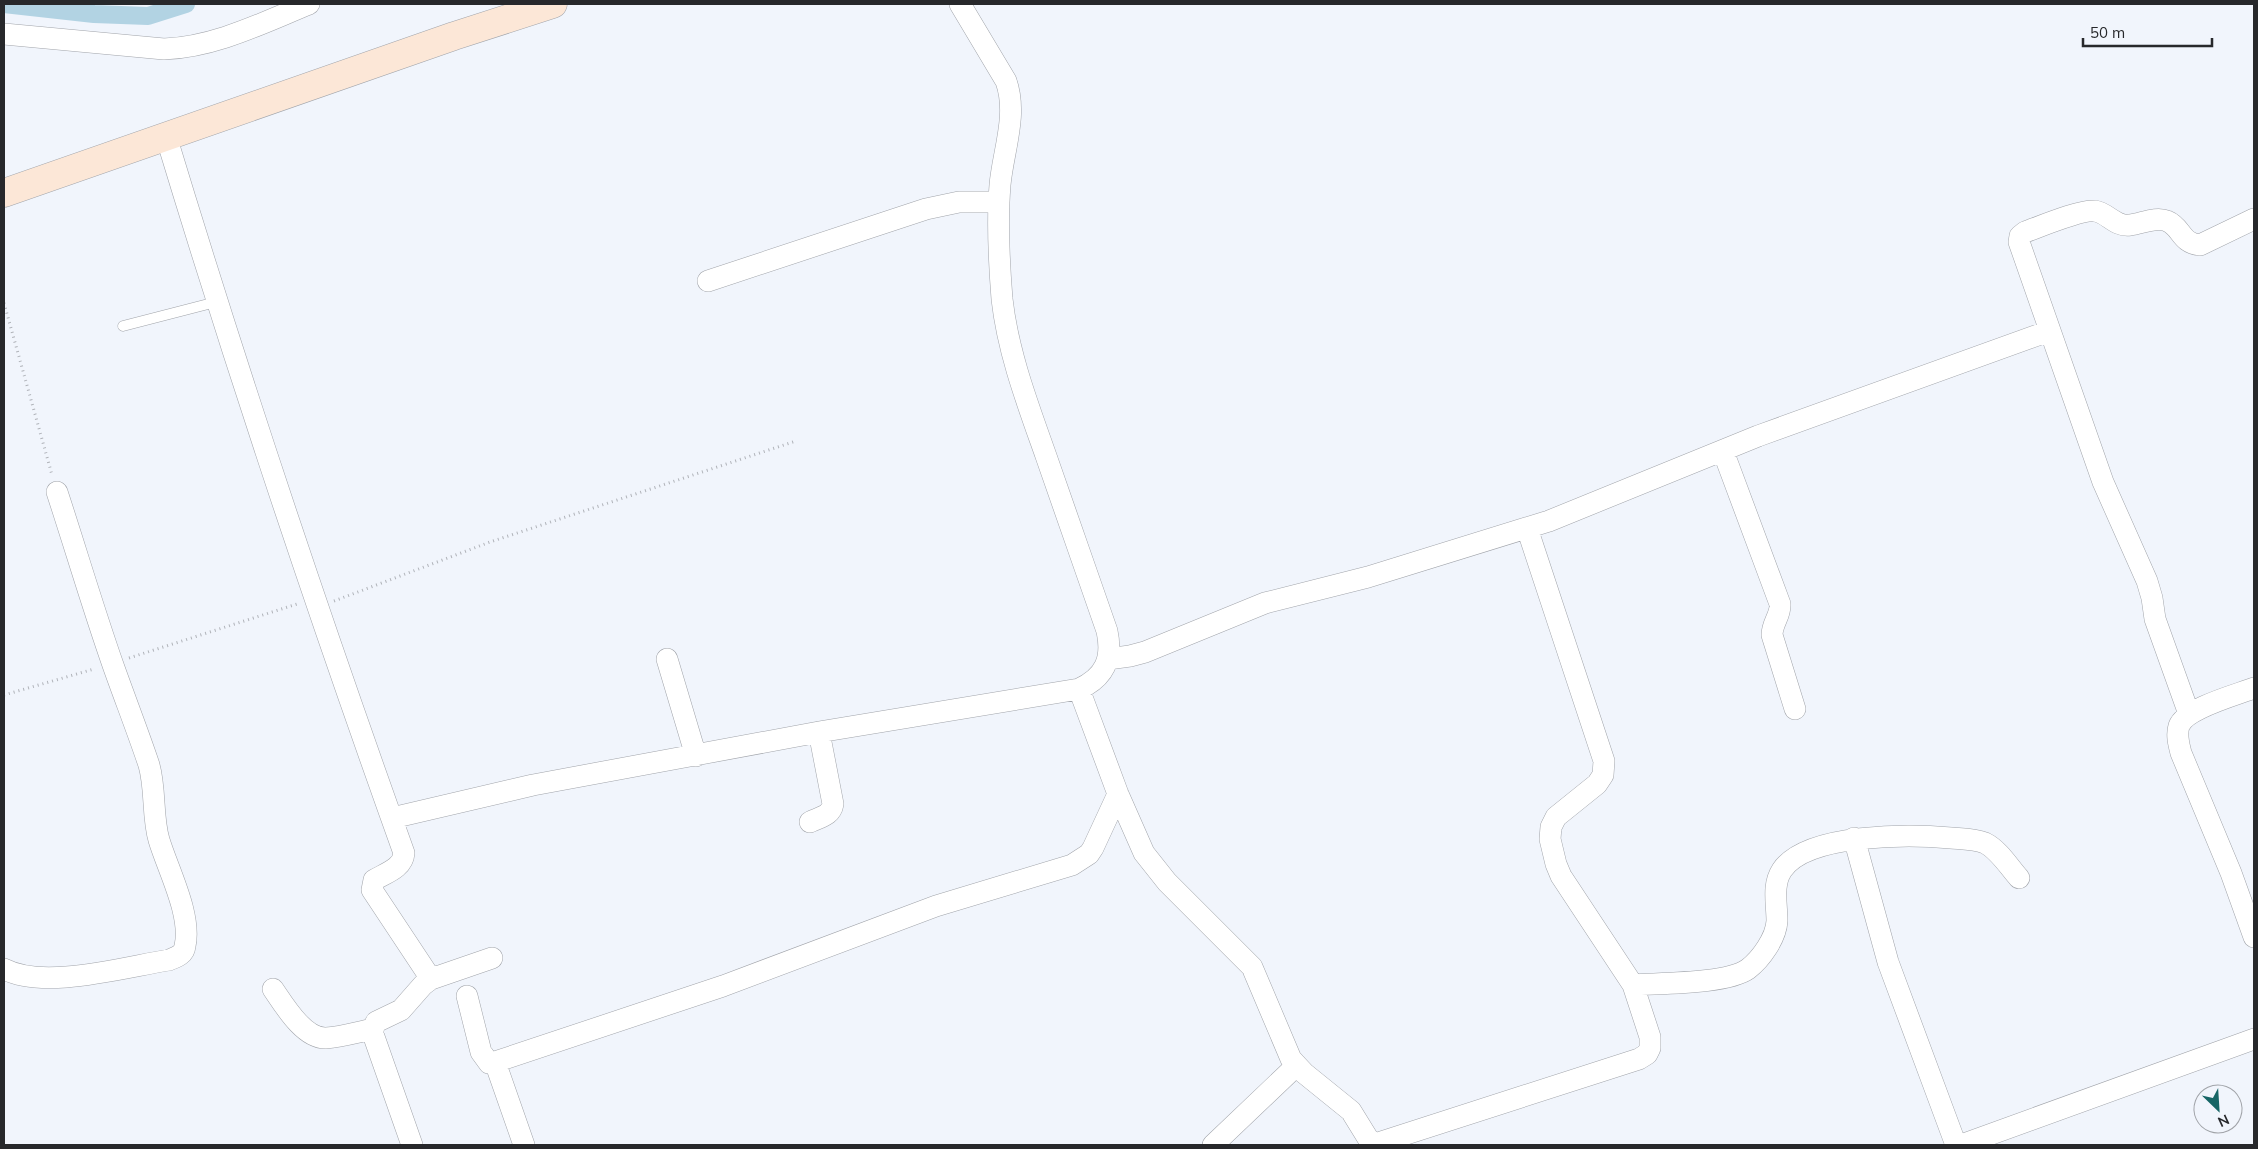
<svg xmlns="http://www.w3.org/2000/svg" width="2258" height="1149" viewBox="0 0 2258 1149" font-family="Mulish,sans-serif">
	<rect width="100%" height="100%" fill="#f1f5fc"/>
	<g fill="none" stroke-linecap="round" stroke-linejoin="round">
		<path stroke="#b2d3e3" stroke-width="18" d="M4,4L94,14L148,16L186,4"/>
		<g stroke="#a1a4aa" stroke-width="11">
			<path id="lane" d="M123,326L216,302"/>
		</g>
		<g stroke="#a1a4aa" stroke-width="22">
			<path id="street" d="M4,34L164,49C215,47 262,23 309,4
				M166,136C239,377 319,616 404,853C403,868 386,873 374,880L372,890L431,979
				M708,281L926,209L959,202H999
				M1723,451L1780,604C1781,615 1772,623 1772,635L1795,709
				M667,659L696,756
				M1108,659L1130,656L1145,652L1265,603L1368,577L1549,521L1758,436L2049,331
				M2254,688C2236,695 2186,708 2179,726C2176,735 2179,745 2181,753L2231,873L2254,937
				M1079,689L1118,794L1144,853L1167,882L1252,967L1291,1059L1304,1073L1351,1111L1372,1145
				M2189,714L2155,619L2152,598L2147,581L2103,482L2019,242L2020,236L2025,232C2039,227 2082,209 2095,211C2108,213 2115,227 2130,225C2141,224 2156,216 2167,221C2182,227 2180,243 2200,245L2254,219
				M392,818L533,785L819,732L1079,689C1105,677 1113,659 1107,631C1087,573 1066,514 1046,456C1028,405 1008,353 1002,299C999,262 997,222 1000,185C1003,151 1018,115 1006,81L960,4
				M810,822C820,817 831,816 833,804L819,732
				M1854,838L1888,962L1956,1145
				M4,969C44,990 124,967 169,960C176,957 184,955 185,946C192,915 168,870 159,840C152,816 156,790 149,765C138,732 125,699 113,665C93,608 76,550 57,492
				M1633,985C1661,983 1727,984 1748,969C1761,959 1776,938 1777,921C1777,904 1772,885 1782,870C1807,833 1911,834 1951,838C1962,839 1975,839 1985,843C1999,850 2009,867 2019,878
				M273,989C284,1005 304,1039 326,1038C341,1037 358,1032 373,1029
				M467,996L481,1052L489,1063L495,1062L723,986L936,906L1072,865L1089,854L1093,848L1118,794
				M495,1062L524,1145
				M412,1145L373,1034V1029L376,1022L401,1010L423,985L431,979L492,958
				M1213,1145L1296,1066
				M1372,1145L1639,1059L1647,1054L1650,1048V1037L1633,985L1561,876L1556,864L1550,839L1551,827L1556,817L1597,784L1603,775L1604,761L1527,528
				M1961,1145L2254,1039"/>
		</g>
		<g stroke="#a1a4aa" stroke-width="29">
			<path id="secondary" d="M4,193L454,36L553,4"/>
		</g>
		<path stroke="#b0b3b9" stroke-width="3" stroke-dasharray="1 4" stroke-linecap="butt" d="M4,303L52,475
			M334,601L490,542L796,441
			M129,658L297,604
			M4,695L94,669"/>
		<use href="#lane" stroke="#fff" stroke-width="10"/>
		<use href="#street" stroke="#fff" stroke-width="21"/>
		<use href="#secondary" stroke="#fce7d7" stroke-width="28"/>
	</g>
	<rect width="2258" height="1149" fill="none" stroke="#27282b" stroke-width="10"/>
	<g transform="translate(2218 1109) rotate(155)"><circle r="24" fill="#f1f5fc" stroke="#a0a3a8"/>
	<path d="M0-4L9 19L0 12L-9 19Z" fill="#176666"/>
	<text y="-8" font-size="14" font-weight="bold" text-anchor="middle" fill="#27282b">N</text>
	</g>
	<path d="M2083 38v8h129v-8" fill="none" stroke="#27282b" stroke-width="2.5"/>
	<text x="2090" y="38" font-size="15" fill="#27282b" stroke="#f1f5fc" stroke-width="4" paint-order="stroke">50 m</text>
</svg>
